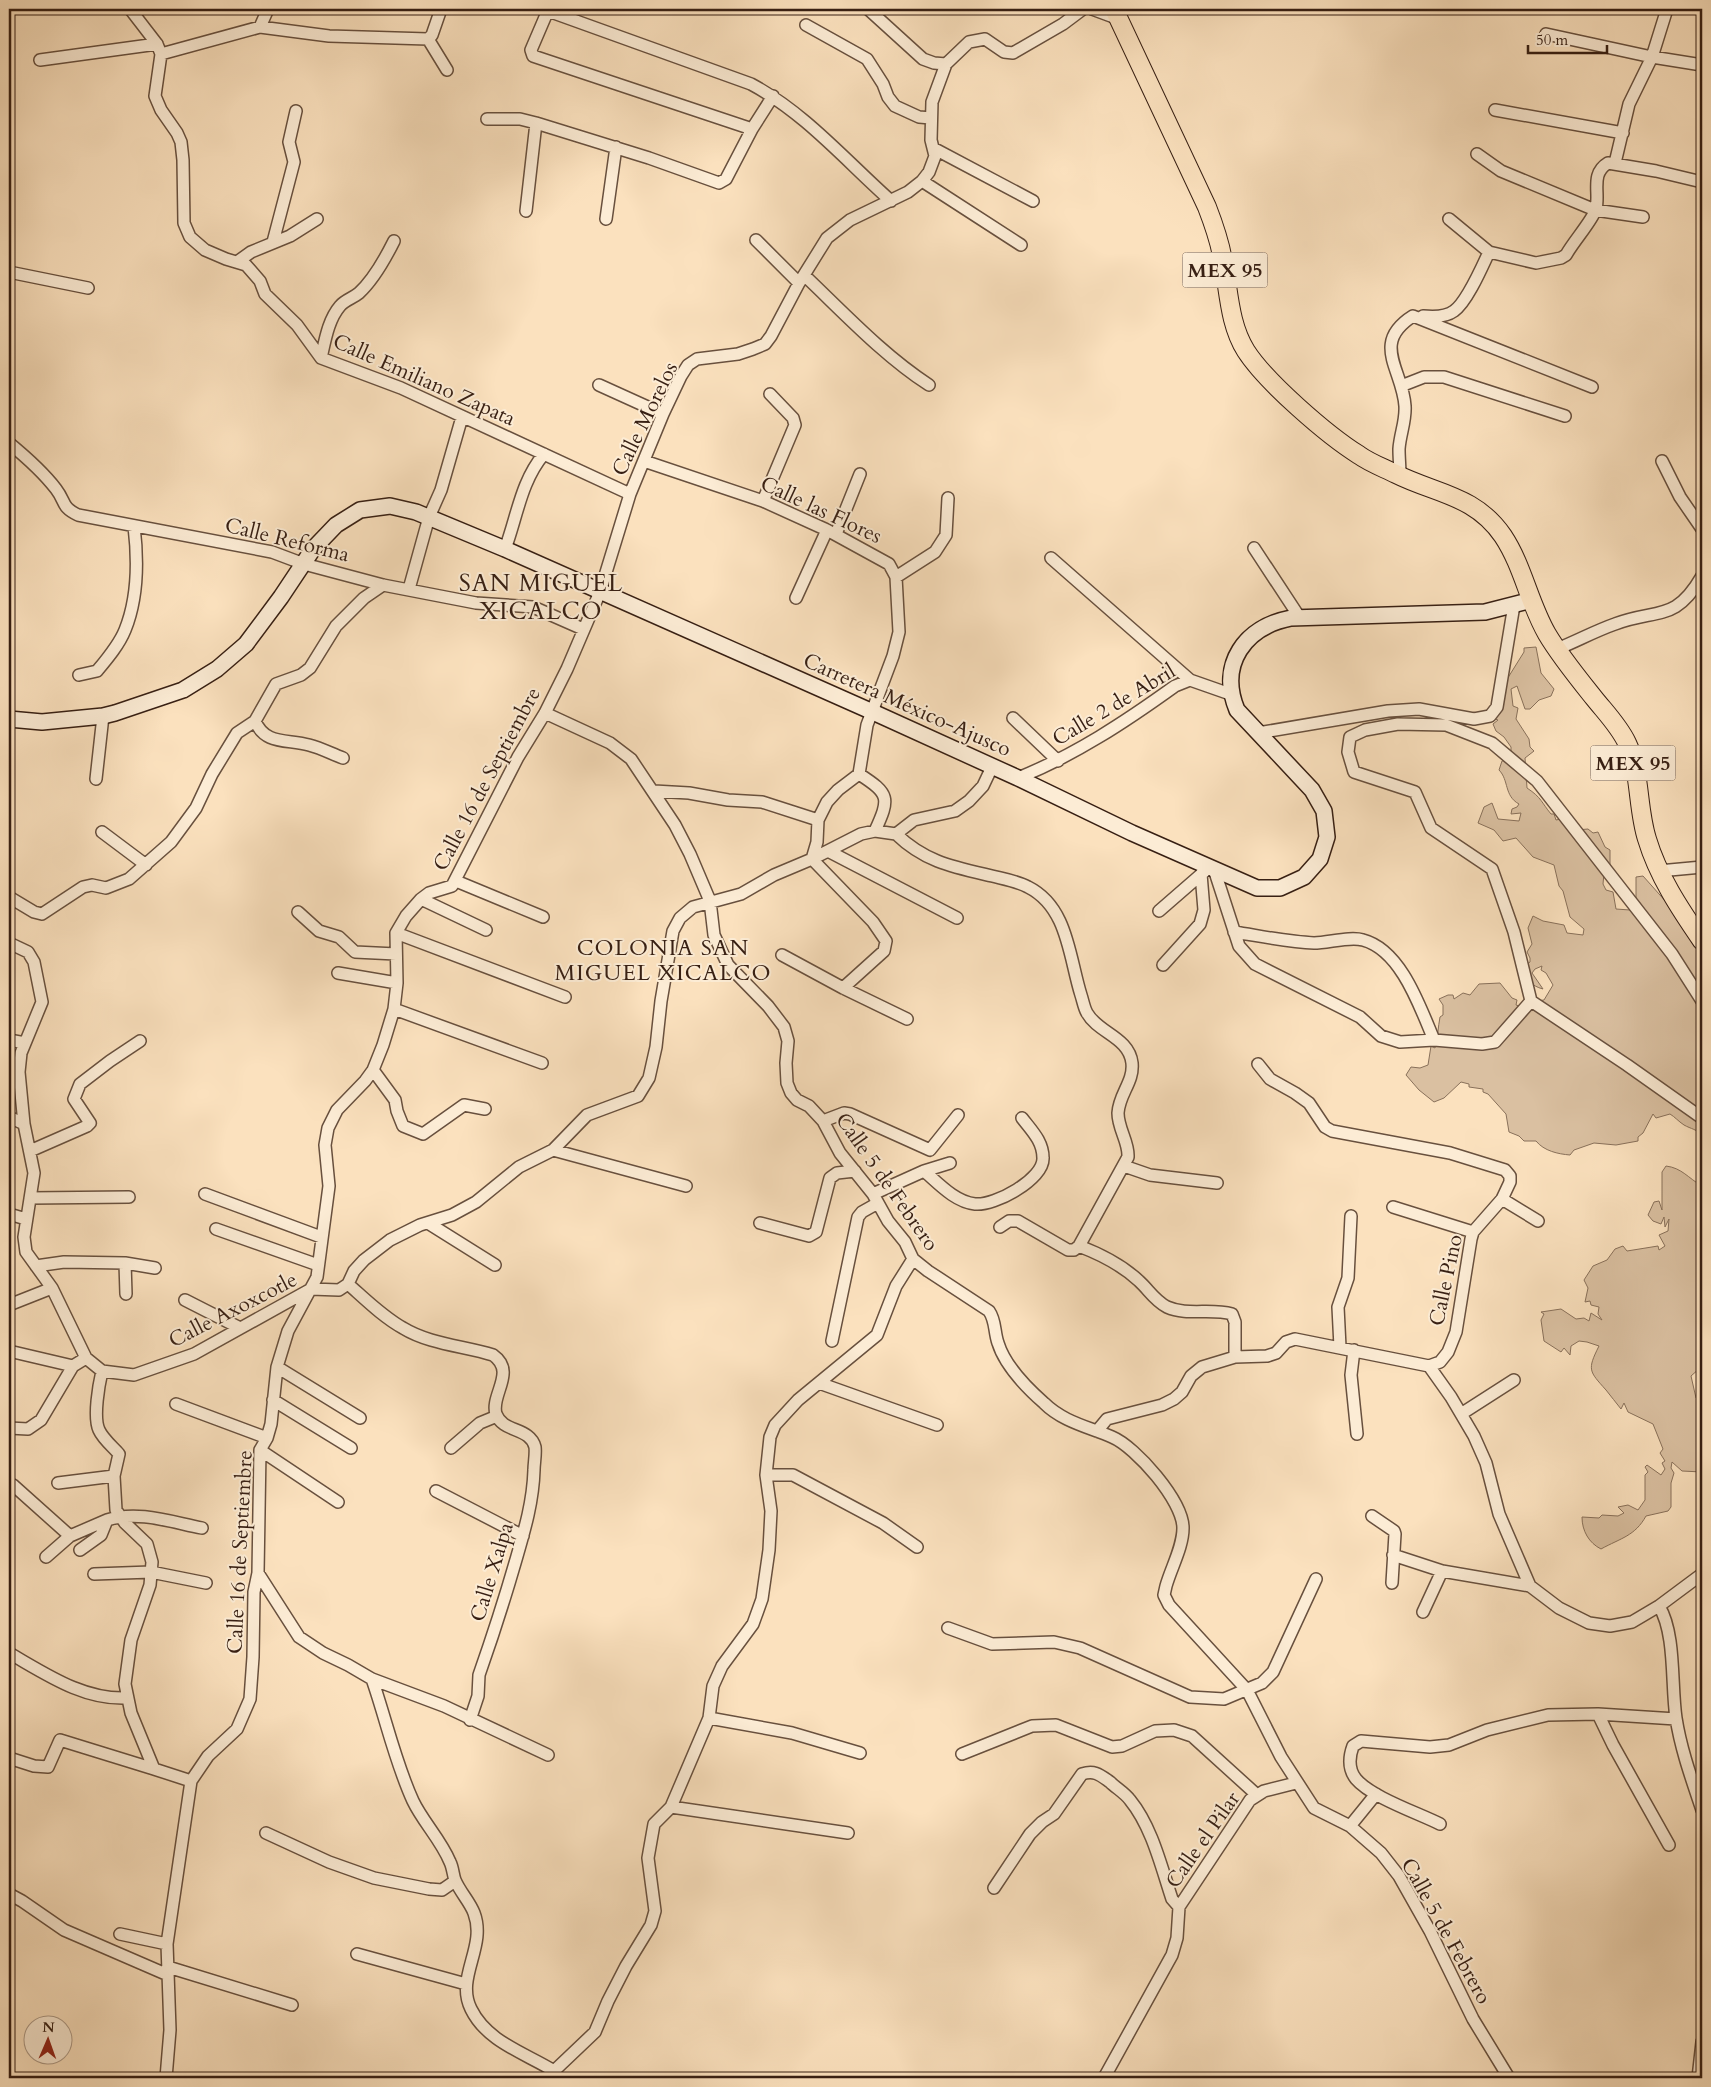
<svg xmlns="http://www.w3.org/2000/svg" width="1711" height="2087" viewBox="0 0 1711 2087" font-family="Cardo,serif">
	<rect width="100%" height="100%" fill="#fbe1be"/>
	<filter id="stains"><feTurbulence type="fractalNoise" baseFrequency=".004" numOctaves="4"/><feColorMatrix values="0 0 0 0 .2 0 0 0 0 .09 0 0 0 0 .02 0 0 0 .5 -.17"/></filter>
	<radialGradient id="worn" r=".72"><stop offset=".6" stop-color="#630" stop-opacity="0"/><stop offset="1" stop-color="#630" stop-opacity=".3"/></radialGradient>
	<path fill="#dac0a1" stroke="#88705a" d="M1536,647L1541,673L1554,689L1551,696L1539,700L1530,709H1525L1517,686L1511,689L1513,706L1518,708L1516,719L1529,739L1530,747L1534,751L1525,758L1527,788C1542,798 1541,802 1551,814H1554L1556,820L1561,819L1577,830L1588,829L1593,833L1598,832L1605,847L1610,850V868L1601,867L1599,870L1604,873L1603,884L1606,890L1613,892L1616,909L1630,910L1636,905V877L1643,876L1668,904L1673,913H1676L1702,939V1136C1697,1129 1691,1129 1684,1125C1678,1121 1675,1117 1670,1114L1656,1118L1653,1114L1643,1133L1638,1137V1141L1616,1145L1594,1143L1574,1150L1570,1155C1558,1154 1544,1151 1536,1141H1524L1519,1136L1509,1132L1506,1114L1488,1094L1483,1092V1089L1469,1087V1084L1461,1082L1444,1098L1434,1102L1419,1090L1406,1075L1411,1067L1420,1068L1428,1065L1431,1046L1435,1048C1438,1037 1438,1027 1440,1017L1443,1015V1005L1439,999L1448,995H1453L1454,999L1463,993L1470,995L1479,984L1500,983L1512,998L1517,1000L1516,1005L1526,1008L1536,1001L1544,1000L1553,985L1546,973L1541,970L1542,966L1535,969L1532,973L1543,989C1531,986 1526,979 1523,967L1530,962V958L1527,952L1532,944L1528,928L1533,916L1543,921L1564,925L1567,933L1583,935L1584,929L1570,917L1563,891L1559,886L1554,865L1533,857L1516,838L1503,841L1494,830L1478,823L1484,807L1492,803L1498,819L1519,821L1521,813L1511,814L1512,809L1517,807L1519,804C1504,796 1509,780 1499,770L1502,761L1506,760L1511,754V747L1504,737L1496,731L1493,724L1498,720L1489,717L1499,692L1524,652V648Z
		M1666,1166C1682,1168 1688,1178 1702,1186V1370L1700,1368L1691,1376L1696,1398L1702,1402V1472L1682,1471L1672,1462L1671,1468L1674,1473L1671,1483V1507L1668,1511L1646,1516C1635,1536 1621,1538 1601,1549C1589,1543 1582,1531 1582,1517L1599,1518L1602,1515L1618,1516L1624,1513L1618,1507L1628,1505L1638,1510L1645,1500V1475L1648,1472L1645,1467L1647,1465L1661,1475L1665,1469L1662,1463L1665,1461L1660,1453L1663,1449L1653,1424L1628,1412L1624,1403L1621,1409C1616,1403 1611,1396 1606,1390C1589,1371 1587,1370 1599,1346L1587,1342L1579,1341L1571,1346L1570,1355L1564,1348L1561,1352L1544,1341L1541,1320L1544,1314L1541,1312L1561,1309L1576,1319L1584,1318L1589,1321L1591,1313L1602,1320L1598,1314L1599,1307L1591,1305L1590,1301L1585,1302L1588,1288L1584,1280L1593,1266L1607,1260L1615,1249L1623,1246L1627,1251L1658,1246L1659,1250L1665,1246L1659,1235L1668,1231L1669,1219L1665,1227L1664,1217L1661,1224L1653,1221L1648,1215L1654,1202L1659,1201L1662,1210V1172Z"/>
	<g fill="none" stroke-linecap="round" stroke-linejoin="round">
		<g stroke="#68503e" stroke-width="14">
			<path id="minor" d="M130,9L157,44L161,54L155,96L161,110L177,133L181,142L183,160L184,223L190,237L205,250L226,259L246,265L260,281L265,294L297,325L321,358L401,388L630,494
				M868,9L923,59L934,63L946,64
				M1092,9L1119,19
				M806,25L867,59L883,84L888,97L895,106L919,117L931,118
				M260,27L268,9
				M1546,34L1652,57L1702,65
				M428,39L447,70
				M161,54L260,27L329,36L428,39L432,35L441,9
				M40,60L157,44
				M1495,110L1623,133
				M487,119H520L536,123L649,158L719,183L726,179L752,129L773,96
				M752,129L533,56L531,50L546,15L551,12L751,84C805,113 845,160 891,201
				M933,148L1033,201
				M1477,154L1501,171L1595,210L1643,217
				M1615,163L1629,104L1652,57L1667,9
				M922,181L1021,245
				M526,211L536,123
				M606,219L616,147
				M1449,219L1489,252L1536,263L1561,258L1566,255C1573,242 1592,221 1596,209C1600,192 1590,174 1608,163L1656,171L1702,182
				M756,240L799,283
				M273,242L294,162L289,142L296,111
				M237,262L251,252L290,236L317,219
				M9,272L88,288
				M804,275C844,313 883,355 929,385
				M1423,316C1433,317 1446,317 1454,311C1467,302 1482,267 1489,252
				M321,358C325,341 328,320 340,306C345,300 353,298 359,293C372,281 386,257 394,241
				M599,385L663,414
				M1401,386L1424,377H1444L1565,416
				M9,443C26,457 43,472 56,489C66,502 61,507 78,515L272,552L304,564L383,585L476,603L533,607L583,629
				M644,461L763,501L827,530L889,564L896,577L899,632L893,656L867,725L859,774
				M1662,461L1680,497L1702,529
				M1400,476C1400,467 1399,458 1399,449C1400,434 1406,421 1405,406C1403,370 1370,343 1413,316L1592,387
				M763,501L795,425L793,418L770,394
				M836,534L860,474
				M1254,548L1300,618
				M505,549C517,517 521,481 544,454
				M1051,558L1190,680
				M896,577L935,552L946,535L948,498
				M409,589L429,517L441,490L462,417
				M796,598L827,530
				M1557,649C1577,641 1595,631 1615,624C1657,608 1675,623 1702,576
				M79,675L97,671C107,659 119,645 125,630C138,598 138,559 134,526
				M545,713L610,743L631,759L675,825L690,854L710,901L714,935L728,965L768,1006L784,1027L788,1041L786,1063L787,1083L791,1093L797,1100L809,1106L823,1121L840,1153L873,1194L888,1221L905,1242L913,1259L928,1271L989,1311C996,1321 994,1332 998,1343C1005,1366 1027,1388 1044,1403C1063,1422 1089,1427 1112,1437C1136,1447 1183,1501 1183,1528C1183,1547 1171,1568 1166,1586L1164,1595L1169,1605L1247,1690L1281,1757L1314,1808L1350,1826L1381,1853L1399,1876L1430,1931L1473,2019L1509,2078
				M1013,718L1058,761
				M255,721C265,745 287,739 309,745C321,748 332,754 343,758
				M1258,733L1388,711L1419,709L1474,719L1490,716L1497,707L1514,605
				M859,774C890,794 890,798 875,831
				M1018,778C1075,755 1125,722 1175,686L1190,680L1230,694
				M96,779L103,716
				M654,791L689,793L728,800L762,802L818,820
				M102,832L146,865
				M896,834C925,862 953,867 992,876C1004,879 1017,881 1028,887C1068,907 1069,957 1081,995C1083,1001 1084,1008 1087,1013C1098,1033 1129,1037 1132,1063C1134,1082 1119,1094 1118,1113C1118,1129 1129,1142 1128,1157L1079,1246C1100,1254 1122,1265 1139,1281C1149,1290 1154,1300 1167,1307C1187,1316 1211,1308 1232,1314L1235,1322V1357
				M828,851L957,918
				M1214,869L1239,946L1255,964L1360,1017L1381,1036L1400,1042L1434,1040L1482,1044L1495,1042L1531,1001
				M1659,871L1702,867
				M456,881L543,917
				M9,897L34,912L42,914L83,887L92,885L106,888L129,879L171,842L196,808L212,774L237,733L255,721L276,684L301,675L310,668L336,626L364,598L383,585
				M421,899L486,930
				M1159,911L1205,871
				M298,912L319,931L339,937L355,952L396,954
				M1234,932C1260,936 1288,942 1314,943C1328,943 1350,936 1363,940C1401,950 1420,1007 1434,1040
				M396,933L565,997
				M9,943L28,952L34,962L42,1002L21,1053L19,1072L24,1124L34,1173L24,1237L26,1252L52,1288L86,1358L102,1371L134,1375L194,1354L311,1289L339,1290L348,1284L354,1271L364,1260L390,1240L420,1225L452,1215L476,1202L519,1167L553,1150L587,1115L638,1096L649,1078L656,1047L661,1001L673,931L680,918L693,907L741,894L774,875L812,859L861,834L875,831L896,834L914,820L955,811L969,801L983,786L992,767
				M782,955L843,988L907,1019
				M1163,965L1200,924L1204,910L1201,874
				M338,973L397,983
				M843,988L884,951L886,941L873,922L812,859L817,842L818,820L827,802L838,790L859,774
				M1702,1001L1672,954L1537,781L1492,743L1446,725L1398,724L1365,730L1350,737L1348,752L1354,772L1415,792L1431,828L1492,869L1514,932L1531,1001L1627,1065L1702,1118
				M394,1009L542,1063
				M9,1040L25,1043
				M1258,1064L1270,1079L1295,1093L1309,1103L1325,1127L1332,1131L1450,1153L1505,1170L1510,1176V1182L1502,1199L1538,1221
				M373,1070L395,1100L397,1111L403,1126L423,1134L464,1105L485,1109
				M9,1117L24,1124
				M823,1121L844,1113L850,1114L930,1150L958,1115
				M553,1150L686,1186
				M30,1151L87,1126L90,1123L74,1099L80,1084L110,1061L140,1041
				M1124,1166L1150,1175L1217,1183
				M924,1171C938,1183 955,1202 975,1204C995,1206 1044,1179 1043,1158C1043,1141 1031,1130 1022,1118
				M205,1194L321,1237
				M873,1194L924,1171L950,1163
				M30,1198L129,1197
				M1393,1207L1473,1232
				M9,1214L26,1219
				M428,1223L495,1265
				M760,1223L809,1236L816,1232L830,1178L837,1173L855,1171
				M1000,1227L1009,1221H1018L1068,1250H1074L1079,1246
				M216,1229L318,1265
				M125,1263L155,1268
				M36,1266L64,1262L125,1263L126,1294
				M348,1284C365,1299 383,1317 403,1328C429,1344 464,1346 493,1355C517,1372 490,1395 496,1414C503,1433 530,1427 535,1447C536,1454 534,1463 534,1470C533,1503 524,1532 515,1563C504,1601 492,1638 479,1675L478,1696L470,1720
				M185,1300L240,1328
				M9,1305L52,1288
				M832,1341L858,1217L862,1212L878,1203
				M1340,1347L1338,1307L1348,1278L1351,1216
				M1354,1350L1351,1375L1357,1434
				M9,1351L73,1366
				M1429,1366L1440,1362L1448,1352L1456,1332L1471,1239L1473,1232L1502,1199
				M277,1367L360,1418
				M102,1371C99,1384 93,1417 99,1430C103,1439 113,1447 119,1454L114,1476L116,1510L125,1523L147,1544L152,1562L150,1585L131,1640L125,1684L131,1713L154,1769L191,1781
				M819,1383L937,1425
				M273,1400L351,1448
				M176,1404L267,1438
				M1461,1414L1514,1380
				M9,1428L28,1429L41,1420L73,1366L86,1358
				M1097,1431L1107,1419L1162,1405L1174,1399L1182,1392L1191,1376L1202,1367L1235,1357L1267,1356L1276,1353L1286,1342L1295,1339L1429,1366L1451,1397L1474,1436L1486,1463L1499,1514L1530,1586L1559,1608L1589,1623L1610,1626L1632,1622L1659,1606L1702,1574
				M451,1448L480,1423L497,1416
				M260,1450L338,1502
				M766,1475H793L883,1523L917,1547
				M58,1483L114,1476
				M13,1485L70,1536L46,1557
				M436,1491L523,1536
				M1372,1516L1394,1531L1395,1534L1392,1583
				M70,1536L107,1520
				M80,1550L101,1535L107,1520C138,1510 171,1522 202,1528
				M1393,1555L1442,1571
				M258,1573L299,1637L323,1653L348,1665L372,1679L444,1706L548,1755
				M94,1574L151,1572L206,1583
				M1659,1606C1676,1634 1671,1685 1676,1718C1681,1750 1692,1780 1702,1810
				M1423,1612L1442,1571L1530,1586
				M948,1628L992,1644L1054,1642L1080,1648L1190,1697L1224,1699L1262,1683L1273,1672L1316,1579
				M9,1653C46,1674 83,1700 127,1698
				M372,1679C386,1719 395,1762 413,1801C423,1822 441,1840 450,1862C453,1868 453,1875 455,1880C460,1892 470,1902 474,1913C487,1947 455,1977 471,2009C487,2042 525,2053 554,2071
				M1598,1714L1613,1745L1669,1845
				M709,1718L792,1733L860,1753
				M962,1754L1032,1726L1056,1725L1112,1747L1122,1746L1155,1731L1174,1730L1192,1736L1257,1795
				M9,1758L34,1766L48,1767L60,1740L154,1769
				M671,1807L848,1833
				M1440,1824C1418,1813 1371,1797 1356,1779C1348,1769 1349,1757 1353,1746L1361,1741L1430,1747L1449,1745L1487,1730L1548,1715L1598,1714L1676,1719
				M1350,1826L1376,1794
				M266,1833L329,1862L374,1878L429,1889L442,1890L455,1881
				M994,1888L1030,1834L1042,1822L1054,1814L1082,1774C1095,1770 1100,1775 1110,1782C1116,1788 1125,1793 1130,1800C1152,1827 1161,1866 1172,1899L1179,1907
				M9,1894L22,1901L64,1930L168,1975
				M120,1934L167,1944
				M357,1954L466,1984
				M168,1967L292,2005
				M166,2078L170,2030L167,1944L191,1781L208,1756L237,1729L250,1699L253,1657L254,1592L258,1573L260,1450L267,1438L271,1424L277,1367L288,1331L317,1277L329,1186L325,1145L328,1128L337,1110L365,1081L373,1070L383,1045L394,1009L397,983L396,933L406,916L421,899L429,893L452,886L518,757L545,713L567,669L600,592L630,494L663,414L681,376L688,365L697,359L738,354L753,349L765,344L771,336L799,283L827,238L850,220L908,192L922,181L929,172L935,156L931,140L932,102L946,64L969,42L985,39L1004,52L1013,53L1063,24L1083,9
				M551,2078L554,2071L595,2032L608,2001L626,1966L651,1925L655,1911L648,1858L654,1824L671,1807L709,1718L713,1686L722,1666L753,1624L762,1599L769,1550L771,1511L766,1475L770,1437L775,1425L798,1400L877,1335L896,1286L913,1259
				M1104,2078L1172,1955L1177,1938L1179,1907L1250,1800L1264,1791L1296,1783
				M1698,2078L1702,2042"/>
		</g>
		<g stroke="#371f13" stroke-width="18">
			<path id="secondary" d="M9,719L42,722L103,716L115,713L183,690L217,669L246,644L281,597L313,549L336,525L360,510L390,506L416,512L505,549L875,713L1018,778L1132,833L1257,888H1280L1304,877L1320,859L1327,837L1324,811L1312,790L1237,710C1218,664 1245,627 1291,618L1485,612L1532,600"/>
		</g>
		<g stroke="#371f13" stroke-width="20">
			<path id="primary" d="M1114,9L1207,207C1214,225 1220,242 1223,261C1229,291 1229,324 1246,351C1266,382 1327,435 1359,455C1370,463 1384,468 1396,474C1436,494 1475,495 1503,536C1523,566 1529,603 1547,634C1560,656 1578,678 1594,698C1606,713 1619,726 1627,743C1641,772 1637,808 1647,839C1658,876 1680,909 1702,941"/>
		</g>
		<use href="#minor" stroke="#fcecd5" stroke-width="11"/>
		<use href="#secondary" stroke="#fcecd5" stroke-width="15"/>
		<use href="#primary" stroke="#fbe1be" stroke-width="18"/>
	</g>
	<g text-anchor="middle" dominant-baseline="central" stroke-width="4" stroke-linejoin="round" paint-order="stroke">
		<g fill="#fcecd5" stroke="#725c4d" stroke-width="1">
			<rect x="1182.5" y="252.5" width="85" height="35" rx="4"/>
			<rect x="1590.5" y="745.5" width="85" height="35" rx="4"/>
		</g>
		<g font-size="20" font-weight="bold" fill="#371f13">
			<text x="1225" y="270">MEX 95</text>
			<text x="1633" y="763">MEX 95</text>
		</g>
		<g font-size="21" fill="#371f13" stroke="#fcecd5">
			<text transform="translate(424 380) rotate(24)">Calle Emiliano Zapata</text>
			<text transform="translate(645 419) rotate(-64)">Calle Morelos</text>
			<text transform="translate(821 510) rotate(25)">Calle las Flores</text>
			<text transform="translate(287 540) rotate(14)">Calle Reforma</text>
			<text transform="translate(907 705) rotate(24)">Carretera México-Ajusco</text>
			<text transform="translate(1114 705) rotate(-31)">Calle 2 de Abril</text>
			<text transform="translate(487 779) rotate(-62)">Calle 16 de Septiembre</text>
			<text transform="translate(887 1182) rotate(55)">Calle 5 de Febrero</text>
			<text transform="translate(1446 1280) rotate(-78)">Calle Pino</text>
			<text transform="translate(233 1310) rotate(-27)">Calle Axoxcotle</text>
			<text transform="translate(240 1552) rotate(-87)">Calle 16 de Septiembre</text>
			<text transform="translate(492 1572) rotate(-73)">Calle Xalpa</text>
			<text transform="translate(1203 1840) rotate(-55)">Calle el Pilar</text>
			<text transform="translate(1446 1931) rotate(61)">Calle 5 de Febrero</text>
		</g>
		<g font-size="22" letter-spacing="1" fill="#371f13" stroke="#fcecd5">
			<text x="663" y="948">COLONIA SAN<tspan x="663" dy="25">MIGUEL XICALCO</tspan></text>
		</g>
		<g font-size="24" letter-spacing="1" fill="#371f13" stroke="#fcecd5">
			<text x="541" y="583">SAN MIGUEL<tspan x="541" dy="28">XICALCO</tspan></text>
		</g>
	</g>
	<rect width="1711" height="2087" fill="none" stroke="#fbe1be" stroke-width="30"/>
	<rect x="10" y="10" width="1691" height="2067" fill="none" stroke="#371f13" stroke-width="2.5"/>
	<rect x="15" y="15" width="1681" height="2057" fill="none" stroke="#371f13"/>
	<g transform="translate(48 2040) rotate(2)"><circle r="24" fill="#fcecd5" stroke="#ad9a87"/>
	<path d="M0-4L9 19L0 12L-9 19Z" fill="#8f2418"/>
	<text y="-8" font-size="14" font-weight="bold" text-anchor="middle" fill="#371f13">N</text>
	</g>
	<path d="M1528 45v8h79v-8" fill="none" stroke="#371f13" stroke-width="2.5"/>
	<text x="1536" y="45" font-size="15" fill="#371f13" stroke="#fcecd5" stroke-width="4" paint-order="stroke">50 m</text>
	<rect width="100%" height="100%" filter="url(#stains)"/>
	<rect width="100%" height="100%" fill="url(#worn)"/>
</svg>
